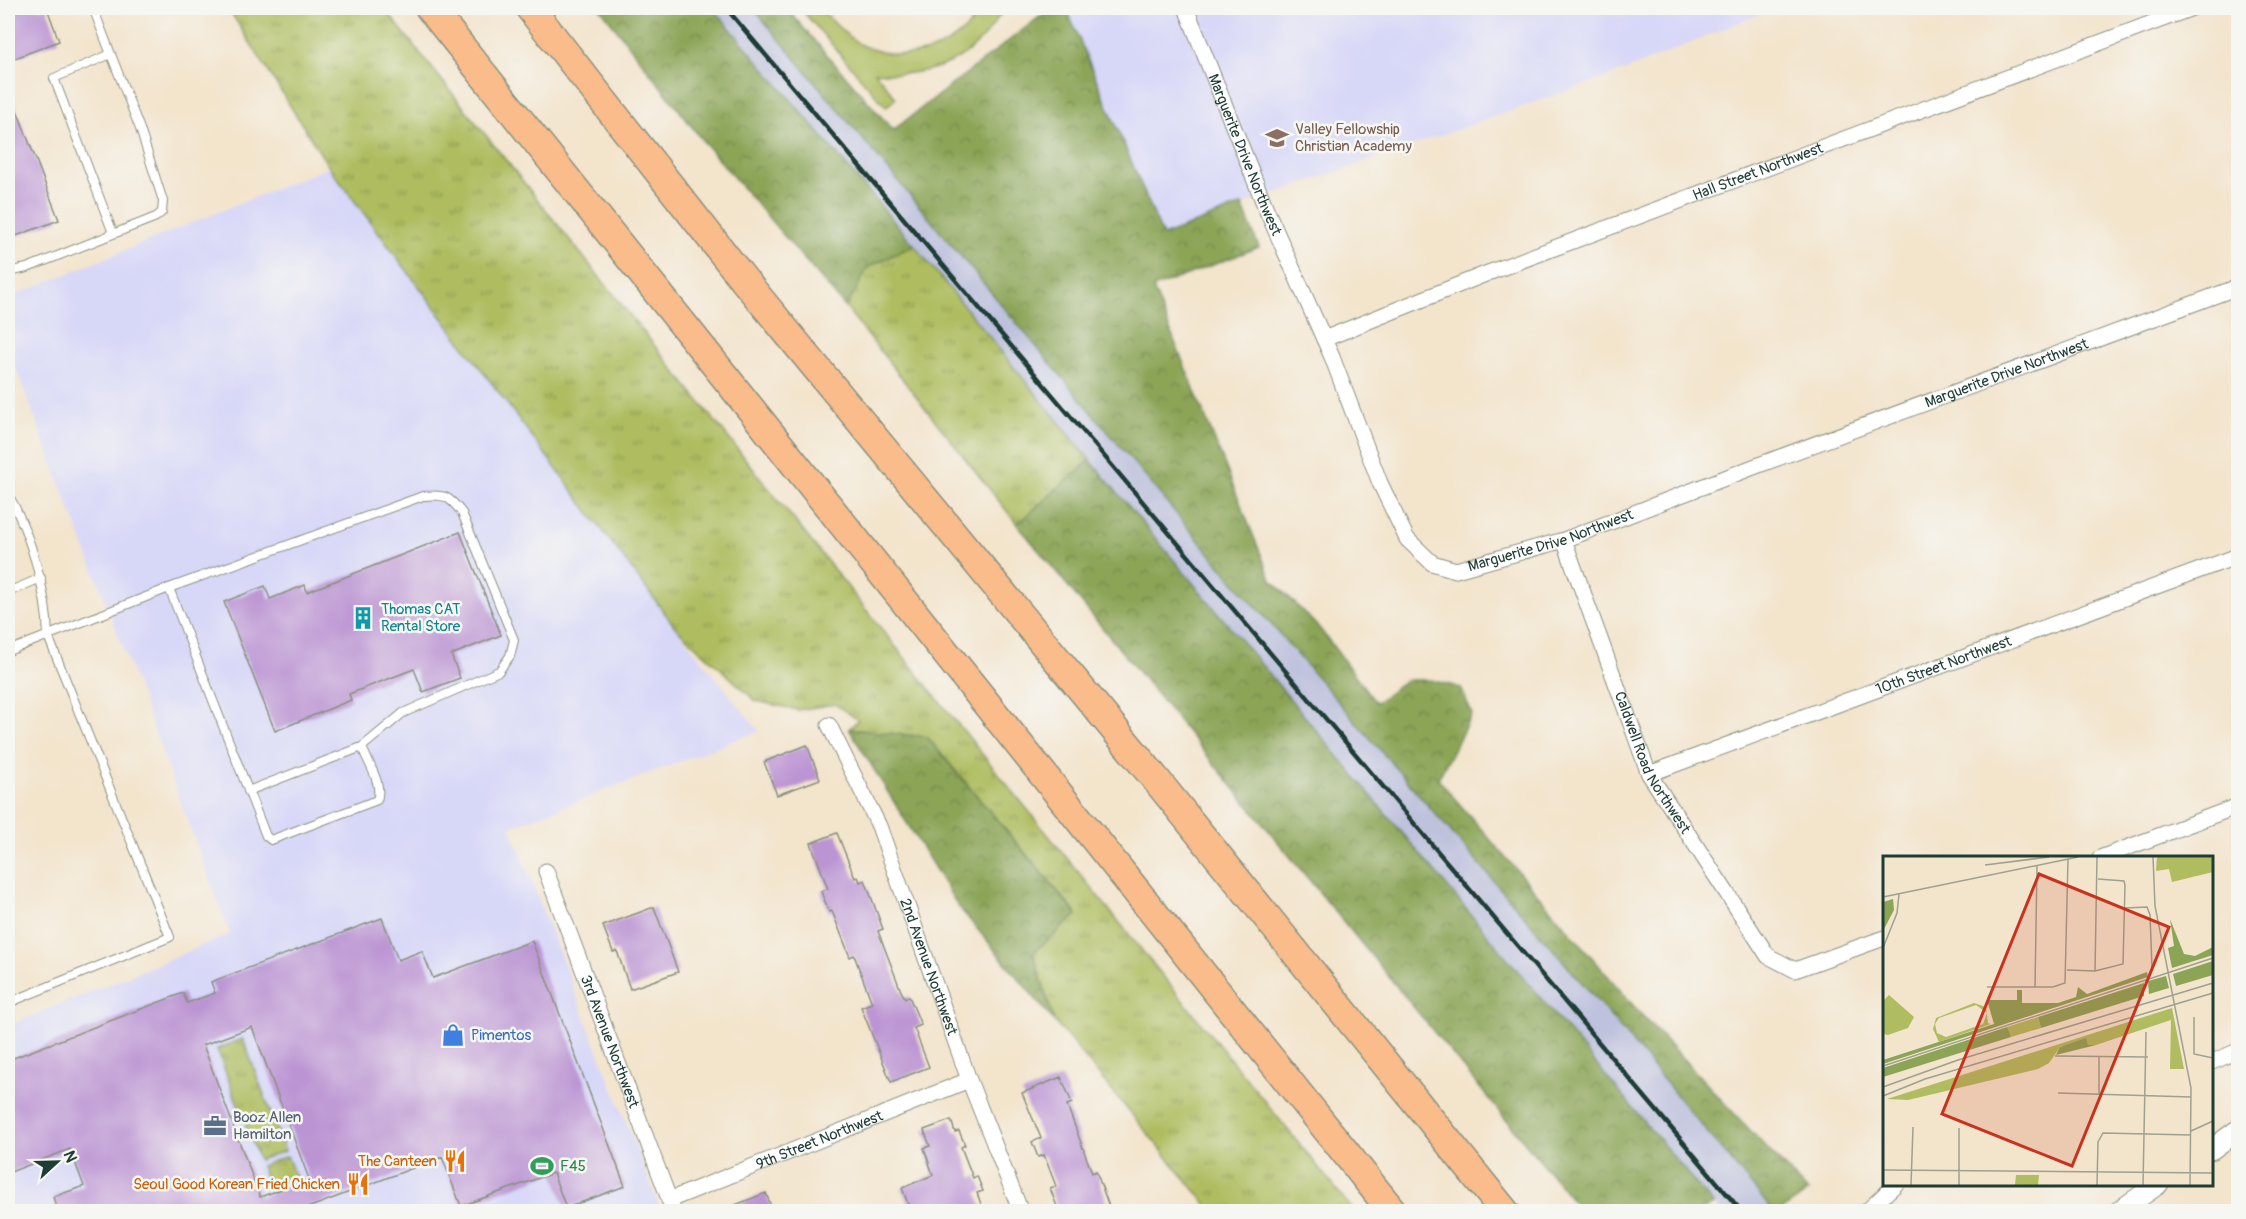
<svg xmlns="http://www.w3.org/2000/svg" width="2246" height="1219" viewBox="0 0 2246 1219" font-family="Pangolin,sans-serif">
	<defs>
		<pattern id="grass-tufts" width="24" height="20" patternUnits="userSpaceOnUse" patternTransform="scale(1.5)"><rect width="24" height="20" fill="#afbd60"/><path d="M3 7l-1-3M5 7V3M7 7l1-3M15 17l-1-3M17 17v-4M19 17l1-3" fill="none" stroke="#8e9b50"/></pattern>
		<pattern id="forest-crowns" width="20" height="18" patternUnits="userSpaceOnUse" patternTransform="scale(1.5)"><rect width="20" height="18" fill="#8ba456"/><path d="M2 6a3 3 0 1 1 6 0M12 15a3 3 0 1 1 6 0" fill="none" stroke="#718748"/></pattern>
	</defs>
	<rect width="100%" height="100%" fill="#f6f6f2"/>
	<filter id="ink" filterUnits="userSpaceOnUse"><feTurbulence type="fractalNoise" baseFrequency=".0167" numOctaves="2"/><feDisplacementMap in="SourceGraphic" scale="12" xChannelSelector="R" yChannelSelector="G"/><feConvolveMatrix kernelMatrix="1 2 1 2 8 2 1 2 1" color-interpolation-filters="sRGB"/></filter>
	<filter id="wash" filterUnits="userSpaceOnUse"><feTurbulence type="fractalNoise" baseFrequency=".008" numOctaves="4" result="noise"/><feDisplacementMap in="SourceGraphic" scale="24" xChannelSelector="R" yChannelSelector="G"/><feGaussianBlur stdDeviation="1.35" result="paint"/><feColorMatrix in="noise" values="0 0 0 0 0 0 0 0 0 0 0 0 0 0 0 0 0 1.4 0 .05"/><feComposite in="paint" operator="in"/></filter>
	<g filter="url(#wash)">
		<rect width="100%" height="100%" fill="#f3e4cc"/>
		<path fill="#d7d7f8" d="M1066,8H1774L1624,71L1242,205L1163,236Z
			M329,167L676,628L759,731L510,827L661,1211H8V1026L230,934L104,597L8,348V298Z"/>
		<path fill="#bfc2dd" d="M713,8H753L1205,548L1596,999L1773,1211H1720L1090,460L914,245Z"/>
		<path fill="url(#grass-tufts)" stroke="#677d4a" stroke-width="1.5" d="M228,8H384L940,702L1354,1211H1212L1054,1021L1033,952L1077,914L927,737L849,729L858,720L835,704L798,710L756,701L676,628L329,167Z
			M914,245L1090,460L1017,524L846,308L868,267Z
			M243,1039L285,1151L259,1160L217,1049Z
			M287,1156L296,1178L269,1187L261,1166Z"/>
		<path fill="url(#forest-crowns)" stroke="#557045" stroke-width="1.5" d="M600,8H713L914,245L868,267L846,308L706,145Z
			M753,8H786L893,130L1051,8H1066L1163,236L1242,205L1259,247L1153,288L1271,579L1320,629L1376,703L1406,680H1431L1461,688L1472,714L1438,779L1640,1013L1808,1192L1781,1211H1773L1596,999L1205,548Z
			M1090,460L1714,1205L1699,1212L1581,1211L1017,524Z
			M849,729L927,737L1077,915L1033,953L1054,1021L958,906Z"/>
		<path fill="#afbd60" stroke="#677d4a" stroke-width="1.5" d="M800,8H820C832,21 843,33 858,43C867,49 878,51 888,53C928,60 963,40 983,8H1004C974,61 934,79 875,72L896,98L886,107Z"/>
		<g id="blocks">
			<path fill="#bb94d3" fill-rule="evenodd" d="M8,8H47L59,41L8,61Z
				M8,87L59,220L8,239Z
				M460,532L501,635L451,655L460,678L423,692L414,669L349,694L351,700L275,731L224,602L265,586L270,599L305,585L307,592Z
				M807,745L820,779L777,795L764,762Z
				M837,833L855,878L858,877L860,882L865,880L883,929L878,931L901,991L905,998L909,996L921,1025L914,1028L929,1067L891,1082L861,1007L872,1003L854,955L850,957L832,911L829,912L821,891L828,889L811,843Z
				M654,907L678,972L630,989L617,951L613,952L603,926Z
				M382,918L398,960L422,951L433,978L532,941L625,1186L566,1208L553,1173L461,1206L442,1157L297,1212H58L53,1197L84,1186L70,1149L8,1173V1060L183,993L187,1003L215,993L211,982ZM252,1027L309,1179L260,1197L203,1045Z
				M1061,1077L1072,1103L1067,1105L1092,1173L1096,1171L1111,1212H1059L1050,1188L1056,1186L1044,1155L1038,1157L1032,1142L1041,1138L1022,1093Z
				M951,1120L955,1132L959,1131L965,1145L961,1147L973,1178L977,1176L983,1191L977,1193L984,1212H911L902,1188L933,1175L924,1148L930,1146L924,1130Z
				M766,1193L773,1212H722V1210Z"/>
		</g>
	</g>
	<g filter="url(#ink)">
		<use href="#blocks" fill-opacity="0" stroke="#899080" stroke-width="1.5"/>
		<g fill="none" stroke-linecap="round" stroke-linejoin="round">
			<g stroke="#899080" stroke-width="10">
				<path id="service" d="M111,54L54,78L113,233
					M8,272L27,268L156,217L162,212L163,201L140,129L93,8
					M8,494C30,532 47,592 48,636L170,937L8,1003
					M169,588L266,836L271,840L377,800C383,784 368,763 362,747
					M8,592L41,578
					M8,651L169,588L423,496C445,494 449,496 462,513L514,640L510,656L499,671L403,713L362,747L248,791"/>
			</g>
			<g stroke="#899080" stroke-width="17">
				<g id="minor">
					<path id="s1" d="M1186,8L1267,211L1332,357L1380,483L1407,539L1432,563L1456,570L1564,540L1756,466L2238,287"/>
					<path id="s2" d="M1324,339L1488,273L2192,8"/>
					<path id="s3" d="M1564,540L1649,774L1768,956L1795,970L1884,938"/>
					<path id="s4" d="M829,725L879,826L969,1080L1021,1212"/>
					<path id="s5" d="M1649,774L2238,556"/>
					<path d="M2100,858L2238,806"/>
					<path id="s6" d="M546,871L674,1212"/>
					<path d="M2212,1062L2238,1051"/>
					<path id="s7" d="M669,1200L969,1080"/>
					<path d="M1866,1212L1896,1184"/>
				</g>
			</g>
			<g stroke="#899080" stroke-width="22">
				<path id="tertiary" d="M2212,1149L2238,1130
					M2118,1212L2158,1184"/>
			</g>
			<g stroke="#899080" stroke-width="31">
				<path id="motorway" d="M430,8L1393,1212
					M530,8L744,280L1158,782L1505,1212"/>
			</g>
			<use href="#service" stroke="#fff" stroke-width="8"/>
			<use href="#minor" stroke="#fff" stroke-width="15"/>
			<use href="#tertiary" stroke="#fff" stroke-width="20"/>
			<use href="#motorway" stroke="#f9bc8a" stroke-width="28"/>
			<path stroke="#1f3d34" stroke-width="4.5" d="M726,8L1742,1212"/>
		</g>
	</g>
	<defs>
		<g id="school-bare" transform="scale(1.8)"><path d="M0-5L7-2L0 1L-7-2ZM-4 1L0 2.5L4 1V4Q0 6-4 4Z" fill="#8d6e63" stroke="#f6f6f2" stroke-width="2.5" paint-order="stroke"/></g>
		<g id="building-bare" transform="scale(1.8)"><path d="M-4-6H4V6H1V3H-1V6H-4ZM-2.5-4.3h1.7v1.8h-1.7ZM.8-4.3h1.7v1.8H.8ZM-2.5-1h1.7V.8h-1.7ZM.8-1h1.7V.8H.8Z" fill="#0f9aa8" stroke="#f6f6f2" stroke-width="2.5" paint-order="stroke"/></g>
		<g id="shop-bare" transform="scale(1.8)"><path d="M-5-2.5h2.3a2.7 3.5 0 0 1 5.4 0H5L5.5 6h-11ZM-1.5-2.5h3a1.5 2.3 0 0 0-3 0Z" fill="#3f7fe0" stroke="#f6f6f2" stroke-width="2.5" paint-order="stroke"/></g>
		<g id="office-bare" transform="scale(1.8)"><path d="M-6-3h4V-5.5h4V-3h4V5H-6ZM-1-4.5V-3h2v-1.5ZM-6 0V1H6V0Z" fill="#5c6f8a" stroke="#f6f6f2" stroke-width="2.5" paint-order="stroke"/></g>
		<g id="restaurant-bare" transform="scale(1.8)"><path d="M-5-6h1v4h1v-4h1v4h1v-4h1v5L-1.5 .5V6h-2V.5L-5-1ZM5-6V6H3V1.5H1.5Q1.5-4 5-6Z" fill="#e8710a" stroke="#f6f6f2" stroke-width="2.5" paint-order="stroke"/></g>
		<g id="stadium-bare" transform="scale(1.8)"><path d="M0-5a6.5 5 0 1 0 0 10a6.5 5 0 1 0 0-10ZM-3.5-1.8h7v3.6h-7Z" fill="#2e9e5b" stroke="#f6f6f2" stroke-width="2.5" paint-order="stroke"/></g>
	</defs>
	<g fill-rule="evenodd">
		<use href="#school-bare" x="1277" y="138"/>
		<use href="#building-bare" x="363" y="618"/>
		<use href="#shop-bare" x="453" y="1035"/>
		<use href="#office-bare" x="215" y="1126"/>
		<use href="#restaurant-bare" x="455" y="1161"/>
		<use href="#stadium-bare" x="542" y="1166"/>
		<use href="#restaurant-bare" x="358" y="1184"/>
	</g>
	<g text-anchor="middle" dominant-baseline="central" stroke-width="5" stroke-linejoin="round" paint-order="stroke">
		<g font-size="15" fill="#785e54" stroke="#f6f6f2" text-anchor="start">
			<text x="1295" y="129">Valley Fellowship<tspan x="1295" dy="17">Christian Academy</tspan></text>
		</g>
		<g font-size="15" fill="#1f3d34" stroke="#f6f6f2">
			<text stroke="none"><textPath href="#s1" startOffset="158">Marguerite Drive Northwest</textPath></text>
			<text stroke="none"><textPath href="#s2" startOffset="465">Hall Street Northwest</textPath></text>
			<text stroke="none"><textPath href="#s1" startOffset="1220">Marguerite Drive Northwest</textPath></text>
			<text stroke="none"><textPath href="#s1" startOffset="734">Marguerite Drive Northwest</textPath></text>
			<text stroke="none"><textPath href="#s5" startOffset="314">10th Street Northwest</textPath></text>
			<text stroke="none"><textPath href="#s3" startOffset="240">Caldwell Road Northwest</textPath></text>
			<text stroke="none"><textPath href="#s4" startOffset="262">2nd Avenue Northwest</textPath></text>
			<text stroke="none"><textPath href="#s6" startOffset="182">3rd Avenue Northwest</textPath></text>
			<text stroke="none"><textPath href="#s7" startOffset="162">9th Street Northwest</textPath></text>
		</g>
		<g font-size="15" fill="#0d838f" stroke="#f6f6f2" text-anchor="start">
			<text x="381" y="609">Thomas CAT<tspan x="381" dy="17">Rental Store</tspan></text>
		</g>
		<g font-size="15" fill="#366cbe" stroke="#f6f6f2" text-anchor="start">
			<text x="471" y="1035">Pimentos</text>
		</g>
		<g font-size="15" fill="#4e5e75" stroke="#f6f6f2" text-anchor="start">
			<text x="233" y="1117">Booz Allen<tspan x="233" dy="17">Hamilton</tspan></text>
		</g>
		<g font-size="15" fill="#c56008" stroke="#f6f6f2" text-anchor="end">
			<text x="437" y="1161">The Canteen</text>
			<text x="340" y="1184">Seoul Good Korean Fried Chicken</text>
		</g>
		<g font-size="15" fill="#27864d" stroke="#f6f6f2" text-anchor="start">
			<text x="560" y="1166">F45</text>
		</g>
	</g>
	<g transform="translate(1883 856)">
		<rect width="330" height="330" fill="#f3e4cc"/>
		<path d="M274,1H330V16L289,26L286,13L273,15ZM289,152L301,213H287L288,164L213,189L178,190L166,207L155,213L25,244L4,243ZM155,161L158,172L128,181L125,177L124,171ZM133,319H156L155,329H132Z" fill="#afbd60"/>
		<path d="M10,43L11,54L0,75V46ZM287,63L301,98L312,100L330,91V99L289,112L285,92L291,90ZM330,105V119L293,130L290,118ZM264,116L265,121L0,208V204L111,168L104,144H134V134H139V147H175L193,141L195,131L204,138ZM283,120L286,132L266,138L265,125ZM261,127V140L158,172L155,161ZM124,171L128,181L0,221V212ZM203,182L205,189H213L173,199L177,191Z" fill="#8ba456"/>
		<path d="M6,139L31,161L25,172L5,179L0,178V145ZM91,147L103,151L105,167L108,168L56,186L50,173L53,162ZM93,149L104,157L100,168L63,181L54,177L52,168L56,162Z" fill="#afbd60" fill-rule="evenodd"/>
		<path fill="none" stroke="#9ea18f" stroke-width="1.5" d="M270,1L272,50L308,232L307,329M102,9L166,1M0,41L195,1M241,52L264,51L267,59L269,111M0,92L14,57L16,38M184,114L212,115L240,108L242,29L241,25L215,23M212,115L214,1M104,131H170L182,127L185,3M152,131L154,10M311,161V198L330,202M172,200L265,201M0,210L330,102M0,231L75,204L330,127M175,237L308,241M216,238V201M0,240L42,223L330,137M308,275L330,265M0,314L330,317M28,329L30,271M76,329V272M214,329L215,286L220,277L308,279M260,329L263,176"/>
		<path fill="#c8321e" fill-opacity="0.15" stroke="#c8321e" stroke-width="3" d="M156,18L286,71L189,310L59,258Z"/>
		<rect width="330" height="330" fill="none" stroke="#1f3d34" stroke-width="3"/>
	</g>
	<rect width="2246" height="1219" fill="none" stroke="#f6f6f2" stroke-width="30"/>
	<g transform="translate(57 1162) rotate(68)" stroke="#f6f6f2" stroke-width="4.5" paint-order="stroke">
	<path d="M0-4.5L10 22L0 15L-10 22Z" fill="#1f3d34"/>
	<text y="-9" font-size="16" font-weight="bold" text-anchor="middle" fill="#1f3d34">N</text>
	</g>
</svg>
